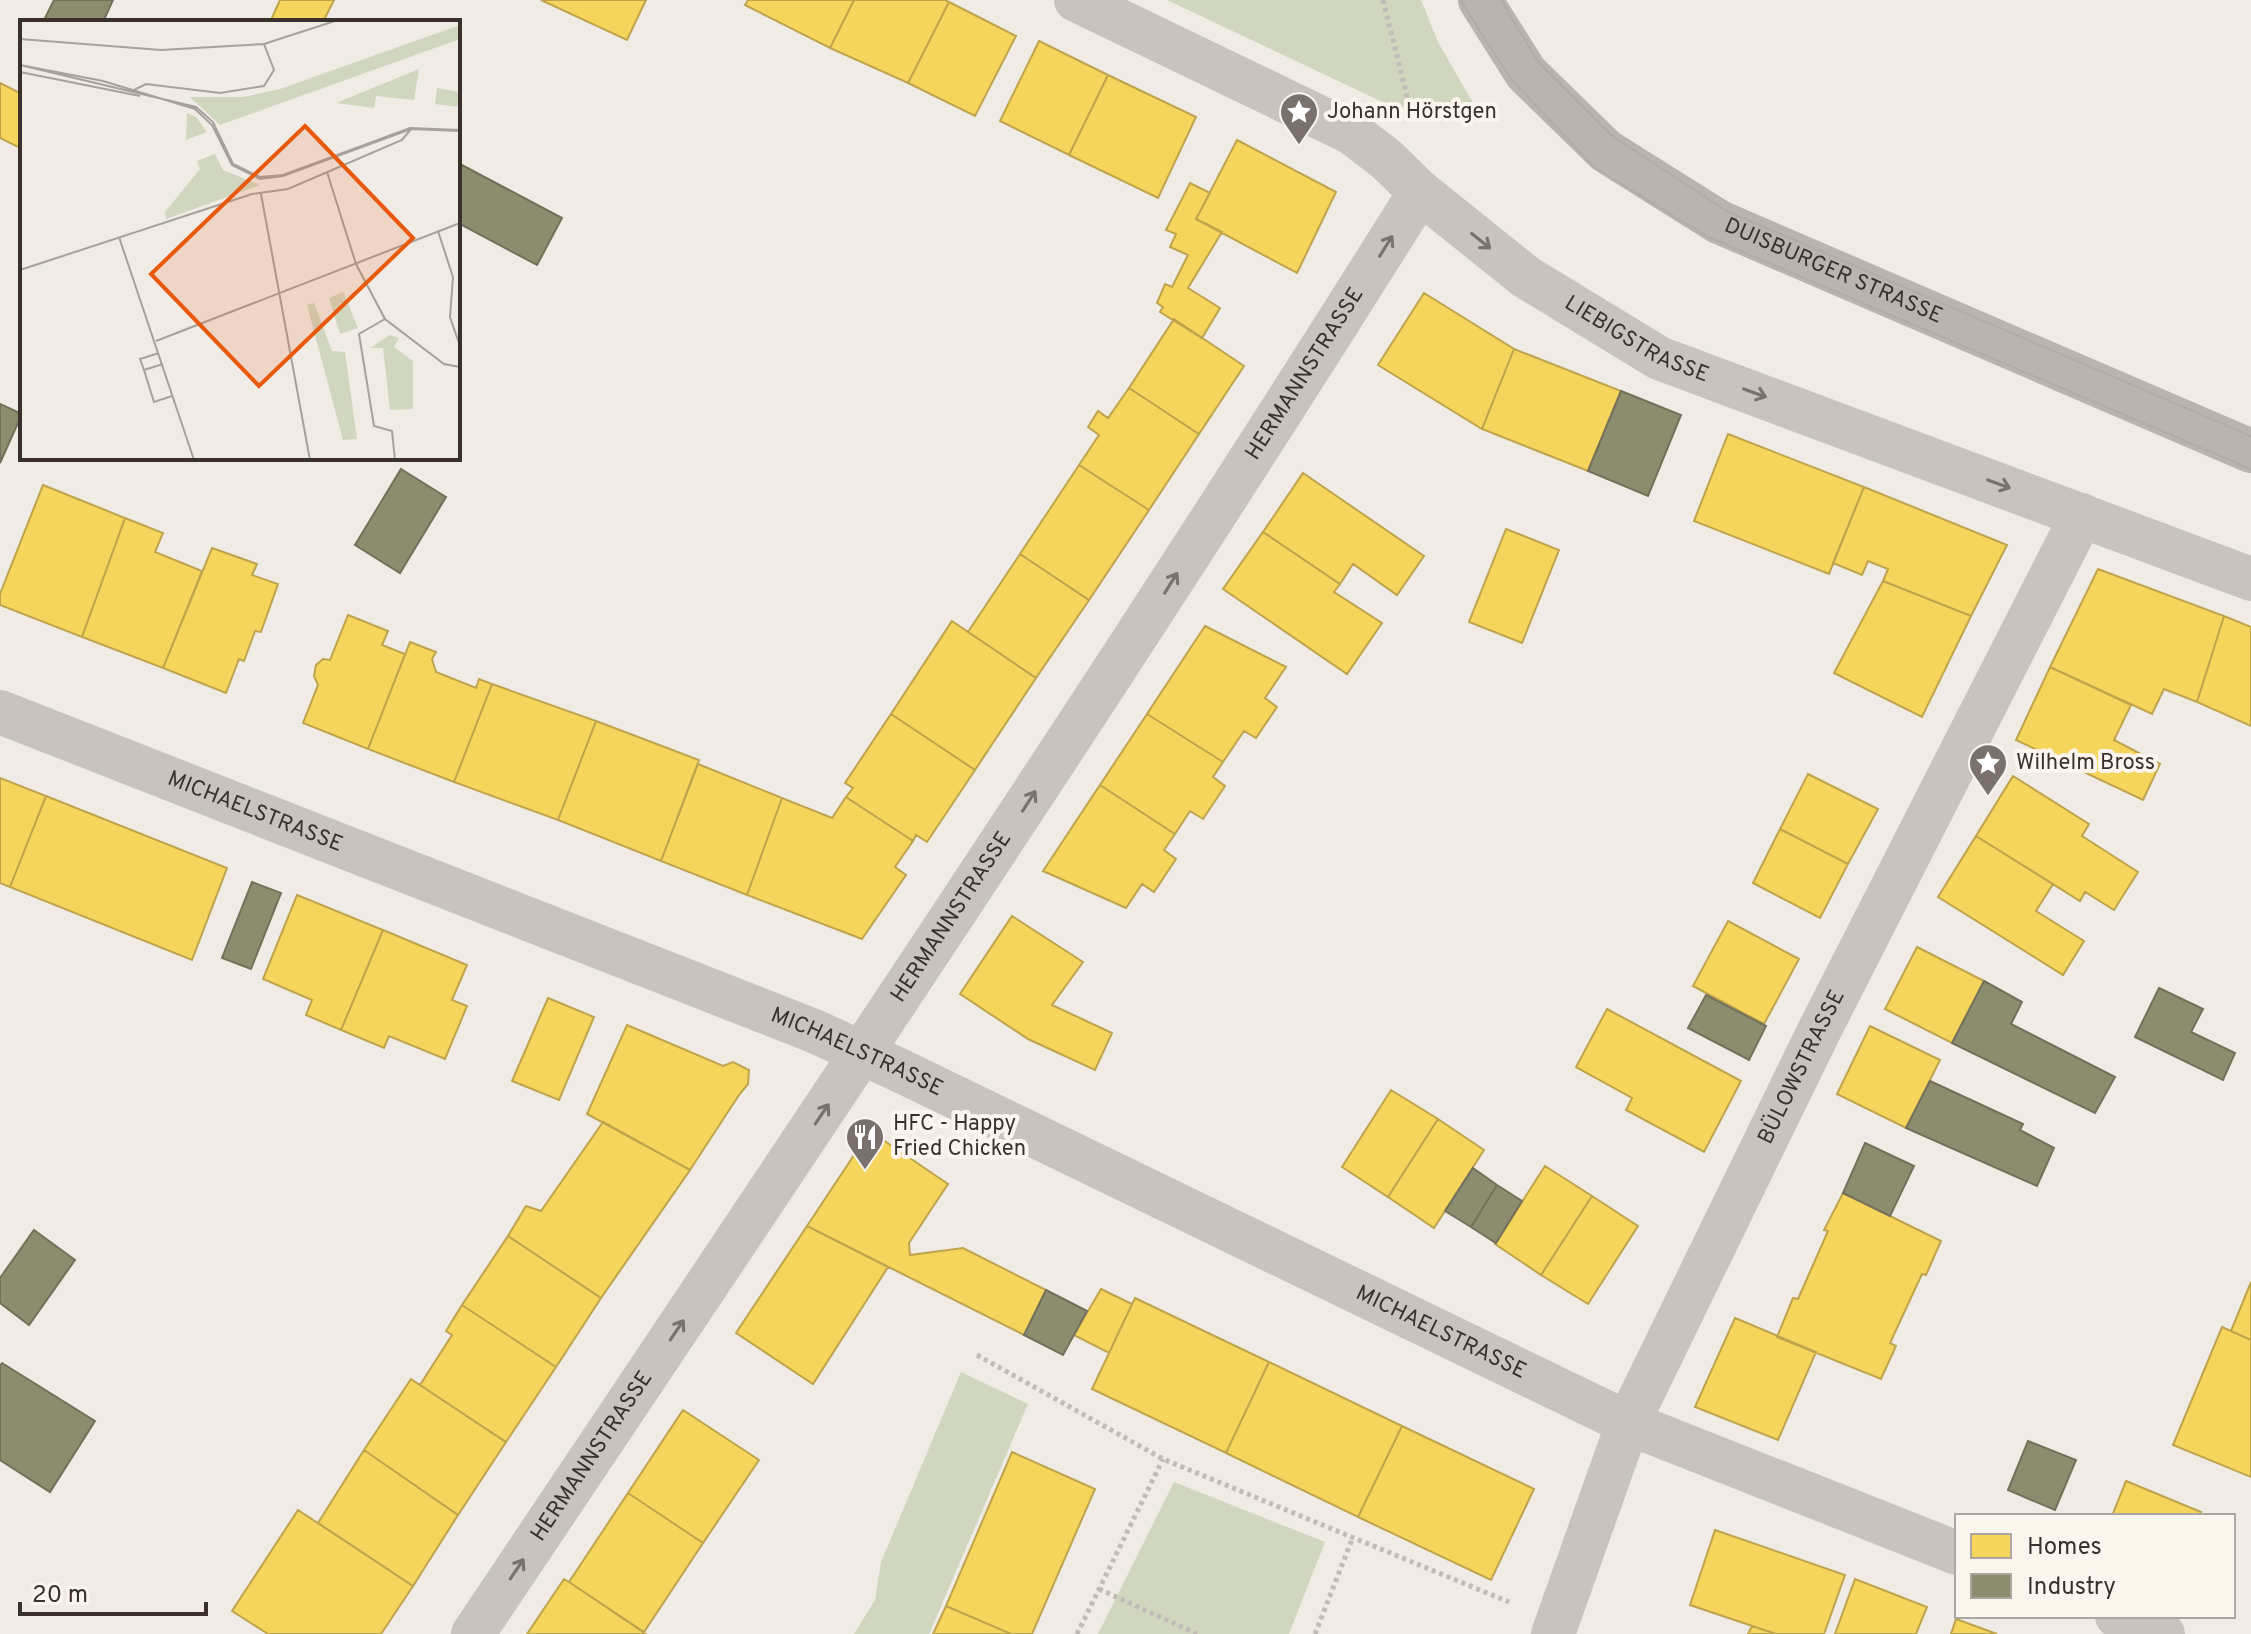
<svg xmlns="http://www.w3.org/2000/svg" width="2251" height="1634" viewBox="0 0 2251 1634" font-family="Overpass,sans-serif">
	<rect width="100%" height="100%" fill="#f0ebe5"/>
	<path fill="#d1d6bf" d="M1167,0H1421L1438,42L1481,117L1391,106Z
		M961,1372L1028,1404L929,1634H854L875,1600L881,1562Z
		M1174,1482L1325,1542L1289,1634H1098Z"/>
	<path fill="#f6d55c" stroke="#bea44d" stroke-width="2" d="M280,0H334L323,22H270Z
		M541,0H646L627,40Z
		M748,0H854L830,48L745,5Z
		M854,0H945L949,2L908,83L830,48Z
		M949,2L1016,36L975,116L908,83Z
		M1039,41L1108,75L1069,155L1000,121Z
		M1108,75L1196,117L1158,198L1069,155Z
		M0,83L22,94V149L0,138Z
		M1237,140L1336,192L1297,273L1196,219Z
		M1190,183L1210,193L1196,219L1222,232L1188,288L1220,308L1202,338L1160,312L1163,307L1157,303L1165,284L1172,287L1188,255L1170,247L1176,234L1166,230Z
		M1424,293L1514,349L1482,429L1378,365Z
		M1174,319L1244,366L1199,434L1129,388Z
		M1514,349L1621,391L1588,471L1482,429Z
		M1129,388L1199,434L1149,510L1079,465L1099,435L1088,427L1098,411L1108,418Z
		M1728,434L1864,487L1829,574L1694,521Z
		M1079,465L1149,510L1089,600L1020,554Z
		M1303,473L1424,556L1397,595L1353,564L1340,584L1263,532Z
		M43,485L125,518L82,637L0,605V594Z
		M1864,487L2007,545L1971,616L1883,581L1888,569L1868,561L1862,575L1833,563Z
		M125,518L163,533L155,552L202,571L163,668L82,637Z
		M1506,529L1559,550L1522,643L1469,622Z
		M1263,532L1340,584L1334,592L1382,623L1347,674L1223,589Z
		M212,548L257,564L252,575L278,584L261,632L255,631L244,661L239,659L226,693L163,668Z
		M1020,554L1089,600L1036,678L968,632Z
		M2098,569L2224,616L2197,702L2164,689L2152,714L2050,667Z
		M1883,581L1971,616L1922,717L1834,673Z
		M348,615L388,631L382,645L405,654L368,749L303,723L318,685L314,676L316,665L323,659L330,660Z
		M2224,616L2251,627V726L2197,702Z
		M952,621L1036,678L975,770L891,714Z
		M1205,626L1286,667L1265,698L1277,707L1256,738L1244,731L1223,762L1147,714Z
		M410,642L436,652L432,659L436,672L476,688L479,679L492,684L454,782L368,749Z
		M2050,667L2131,705L2114,740L2160,764L2143,800L2016,740Z
		M492,684L596,721L558,820L454,782Z
		M891,714L975,770L927,842L916,835L913,841L846,797L853,788L845,783Z
		M1147,714L1223,762L1213,777L1225,786L1203,819L1190,811L1175,834L1100,785Z
		M596,721L699,760L661,861L558,820Z
		M698,764L782,798L747,895L661,861Z
		M1808,774L1878,809L1848,864L1780,829Z
		M2013,776L2089,824L2082,836L2138,872L2114,910L2085,892L2080,901L1976,836Z
		M0,778L46,796L10,887L0,883Z
		M1100,785L1175,834L1164,850L1176,859L1154,892L1142,884L1126,908L1043,871Z
		M46,796L227,868L192,960L10,887Z
		M846,797L913,841L895,867L906,875L862,939L747,895L782,798L832,818Z
		M1780,829L1848,864L1820,918L1753,883Z
		M1976,836L2053,884L2036,911L2084,941L2063,975L1938,897Z
		M297,895L383,930L341,1030L306,1015L312,1000L263,979Z
		M1012,916L1083,962L1052,1005L1112,1033L1095,1070L1028,1039L960,994Z
		M1728,921L1799,959L1764,1024L1693,986Z
		M383,930L467,965L452,1000L467,1006L445,1059L389,1036L384,1048L341,1030Z
		M1917,947L1984,981L1952,1043L1885,1009Z
		M548,998L594,1017L559,1100L512,1081Z
		M1607,1009L1741,1081L1704,1152L1626,1110L1632,1098L1576,1067Z
		M627,1025L723,1066L733,1062L749,1070L748,1084L739,1095L690,1170L587,1114Z
		M1870,1026L1940,1060L1906,1128L1837,1094Z
		M1391,1090L1438,1119L1388,1197L1342,1167Z
		M1438,1119L1484,1150L1434,1228L1388,1197Z
		M603,1122L690,1170L601,1298L508,1236L526,1206L541,1211Z
		M870,1131L948,1184L909,1243L910,1255L963,1248L1046,1290L1024,1335L807,1226Z
		M1545,1166L1592,1196L1541,1275L1495,1244Z
		M1843,1193L1941,1241L1926,1275L1922,1274L1890,1343L1896,1346L1881,1379L1777,1337L1793,1298L1798,1299L1828,1231L1824,1230Z
		M1592,1196L1638,1226L1588,1304L1541,1275Z
		M807,1226L888,1267L813,1384L736,1333Z
		M508,1236L601,1298L556,1367L462,1305Z
		M2251,1282V1340L2231,1331Z
		M1101,1289L1132,1304L1109,1353L1074,1335Z
		M1135,1298L1269,1362L1226,1453L1092,1389Z
		M462,1305L556,1367L506,1442L420,1385L452,1335L446,1331Z
		M1735,1318L1816,1352L1778,1440L1695,1407Z
		M2222,1327L2251,1340V1477L2173,1445Z
		M1269,1362L1402,1426L1358,1517L1226,1453Z
		M411,1379L506,1442L458,1515L364,1450Z
		M683,1410L759,1460L703,1543L628,1493Z
		M1402,1426L1534,1489L1491,1580L1358,1517Z
		M364,1450L458,1515L413,1586L318,1523Z
		M1012,1452L1095,1489L1032,1634H1011L946,1606Z
		M2126,1481L2201,1512L2199,1516H2112Z
		M628,1493L703,1543L644,1632L569,1582Z
		M298,1510L413,1586L381,1634H268L232,1611Z
		M1715,1530L1845,1575L1824,1634H1776L1690,1605Z
		M564,1579L569,1582L646,1634H527Z
		M1855,1579L1927,1607L1916,1634H1835Z
		M946,1606L1011,1634H933Z
		M1956,1619L1997,1634H1951Z
		M1752,1626L1776,1634H1748Z"/>
	<path fill="#8c8c6e" stroke="#74705a" stroke-width="2" d="M54,0H113L103,22H43Z
		M458,163L562,218L537,265L458,223Z
		M1621,391L1681,415L1648,496L1588,471Z
		M0,404L22,414L0,463Z
		M401,469L446,497L400,573L355,545Z
		M252,882L281,893L251,969L222,958Z
		M1984,981L2022,1002L2011,1024L2115,1077L2095,1113L1952,1043Z
		M2159,988L2203,1009L2191,1032L2235,1053L2223,1080L2135,1037Z
		M1706,995L1766,1026L1749,1060L1688,1028Z
		M1930,1081L2023,1124L2020,1130L2054,1148L2037,1186L1906,1128Z
		M1865,1143L1914,1166L1890,1216L1843,1193Z
		M1473,1168L1497,1185L1471,1227L1445,1211Z
		M1497,1185L1522,1201L1496,1243L1471,1227Z
		M34,1230L75,1260L29,1325L0,1303V1278Z
		M1046,1290L1087,1311L1063,1355L1024,1335Z
		M2,1363L95,1421L50,1492L0,1460V1366Z
		M2028,1441L2076,1460L2055,1510L2008,1490Z"/>
	<g fill="none" stroke-linecap="round" stroke-linejoin="round">
		<path stroke="#c2bbb6" stroke-width="5" stroke-dasharray="4 4" stroke-linecap="butt" d="M1383,0L1410,108
			M977,1355L1163,1459L1509,1602
			M1099,1589L1197,1634
			M1077,1634L1163,1459
			M1315,1634L1353,1537"/>
		<g stroke="#c9c3be" stroke-width="44">
			<path id="s1" d="M1076,0L1352,133L1386,159L1420,192L1526,277L1659,358L2251,579"/>
			<path id="s2" d="M0,712L814,1031L899,1070L1628,1423L1957,1553"/>
			<path d="M2117,1616L2163,1634"/>
			<path id="s3" d="M473,1634C793,1156 1115,679 1420,192"/>
			<path id="s4" d="M1553,1634L1628,1423L1819,1031L2082,515"/>
		</g>
		<path stroke="#bab3ae" stroke-width="44" id="s5" d="M1480,0L1526,73L1606,151L1719,222L2251,451"/>
		<path stroke="#b1aca8" stroke-width="2" d="M1460,0L1511,79L1594,167L1708,237L2251,469
			M1501,0L1538,62L1611,135L1725,210L2251,436"/>
	</g>
	<defs><path id="oneway-shaft" d="M-6 0H5M1.5-3L5.5 0L1.5 3" fill="none" stroke-width="1.6" stroke-linecap="round" stroke-linejoin="round" transform="scale(2)"/></defs>
	<g stroke="#7b726d">
		<use href="#oneway-shaft" transform="translate(1481 241) rotate(39)"/>
		<use href="#oneway-shaft" transform="translate(1386 246) rotate(-58)"/>
		<use href="#oneway-shaft" transform="translate(1755 393) rotate(20)"/>
		<use href="#oneway-shaft" transform="translate(1999 484) rotate(20)"/>
		<use href="#oneway-shaft" transform="translate(1171 583) rotate(-58)"/>
		<use href="#oneway-shaft" transform="translate(1029 801) rotate(-57)"/>
		<use href="#oneway-shaft" transform="translate(822 1114) rotate(-56)"/>
		<use href="#oneway-shaft" transform="translate(677 1330) rotate(-56)"/>
		<use href="#oneway-shaft" transform="translate(517 1569) rotate(-56)"/>
	</g>
	<defs>
		<g id="sight-pin" transform="scale(2)"><path d="M0 17L-7.5 6A9.5 9.5 0 1 1 7.5 6Z" fill="#7a716c" stroke="#fbf5ee"/><path d="M0-6L1.8-2.2L6-1.7L2.9 1.2L3.7 5.4L0 3.3L-3.7 5.4L-2.9 1.2L-6-1.7L-1.8-2.2Z" fill="#fff"/></g>
		<g id="restaurant-pin" transform="scale(2)"><path d="M0 17L-7.5 6A9.5 9.5 0 1 1 7.5 6Z" fill="#7a716c" stroke="#fbf5ee"/><path d="M-5-6h1v4h1v-4h1v4h1v-4h1v5L-1.5 .5V6h-2V.5L-5-1ZM5-6V6H3V1.5H1.5Q1.5-4 5-6Z" fill="#fff"/></g>
	</defs>
	<g fill-rule="evenodd">
		<use href="#sight-pin" x="1299" y="112"/>
		<use href="#sight-pin" x="1988" y="763"/>
		<use href="#restaurant-pin" x="865" y="1137"/>
	</g>
	<g text-anchor="middle" dominant-baseline="central" stroke-width="8" stroke-linejoin="round" paint-order="stroke">
		<g font-size="22" fill="#3b302b" stroke="#fbf5ee" text-anchor="start">
			<text x="1327" y="112">Johann Hörstgen</text>
			<text x="2016" y="763">Wilhelm Bross</text>
			<text x="893" y="1124">HFC - Happy<tspan x="893" dy="25">Fried Chicken</tspan></text>
		</g>
		<g font-size="22" fill="#3b302b" stroke="#fbf5ee">
			<text stroke="none"><textPath href="#s5" startOffset="456">DUISBURGER STRASSE</textPath></text>
			<text stroke="none"><textPath href="#s1" startOffset="660">LIEBIGSTRASSE</textPath></text>
			<text stroke="none"><textPath href="#s3" startOffset="1510">HERMANNSTRASSE</textPath></text>
			<text stroke="none"><textPath href="#s2" startOffset="274">MICHAELSTRASSE</textPath></text>
			<text stroke="none"><textPath href="#s3" startOffset="862">HERMANNSTRASSE</textPath></text>
			<text stroke="none"><textPath href="#s2" startOffset="922">MICHAELSTRASSE</textPath></text>
			<text stroke="none"><textPath href="#s4" startOffset="620">BÜLOWSTRASSE</textPath></text>
			<text stroke="none"><textPath href="#s2" startOffset="1570">MICHAELSTRASSE</textPath></text>
			<text stroke="none"><textPath href="#s3" startOffset="214">HERMANNSTRASSE</textPath></text>
		</g>
	</g>
	<g transform="translate(20 20)">
		<rect width="440" height="440" fill="#f0ebe5"/>
		<path d="M440,5V19L200,105L170,77H223L260,69ZM399,49L394,80L356,76L354,88L316,83ZM417,68L440,72V87L415,84ZM167,93L176,97L187,112L166,120ZM195,134L203,150L240,165L146,199L145,192L180,149L177,141ZM323,272L338,308L320,314L309,278ZM294,283L312,331L325,332L337,419L323,420L287,285ZM370,315L379,318L374,327L393,341V389L370,390L363,328H350Z" fill="#d1d6bf"/>
		<path fill="none" stroke="#a8a09b" stroke-width="2" d="M0,19L141,30L244,24L318,0M0,45L83,61L175,89L192,105L212,145L240,159L263,156L391,109L440,111M0,45L176,87L193,102L213,144L240,157L263,155L390,108L440,110M0,52L120,76M114,70L126,64L200,73L244,66L254,50L244,24M307,152L336,244L365,299L424,344L440,347M241,174L290,440M418,211L433,257L430,297L440,326M99,217L174,440M0,250L232,174L268,169L382,120L391,109M365,299L339,314L354,406L372,411L375,440M136,321L440,203M139,333L120,339L124,350L143,344M124,350L134,382L152,376"/>
		<path fill="#e8590c" fill-opacity="0.15" stroke="#e8590c" stroke-width="4" d="M285,106L393,218L239,366L131,254Z"/>
		<rect width="440" height="440" fill="none" stroke="#3b302b" stroke-width="4"/>
	</g>
	<rect x="1955" y="1514" width="280" height="104" fill="#fbf5ee" stroke="#aea6a0" stroke-width="2"/>
	<rect x="1971" y="1534" width="40" height="24" fill="#f6d55c" stroke="#aea6a0" stroke-width="2"/>
	<text x="2027" y="1554" font-size="24" fill="#3b302b">Homes</text>
	<rect x="1971" y="1574" width="40" height="24" fill="#8c8c6e" stroke="#aea6a0" stroke-width="2"/>
	<text x="2027" y="1594" font-size="24" fill="#3b302b">Industry</text>
	<path d="M20 1602v12h186v-12" fill="none" stroke="#3b302b" stroke-width="4"/>
	<text x="32" y="1602" font-size="24" fill="#3b302b" stroke="#fbf5ee" stroke-width="6" paint-order="stroke">20 m</text>
</svg>
